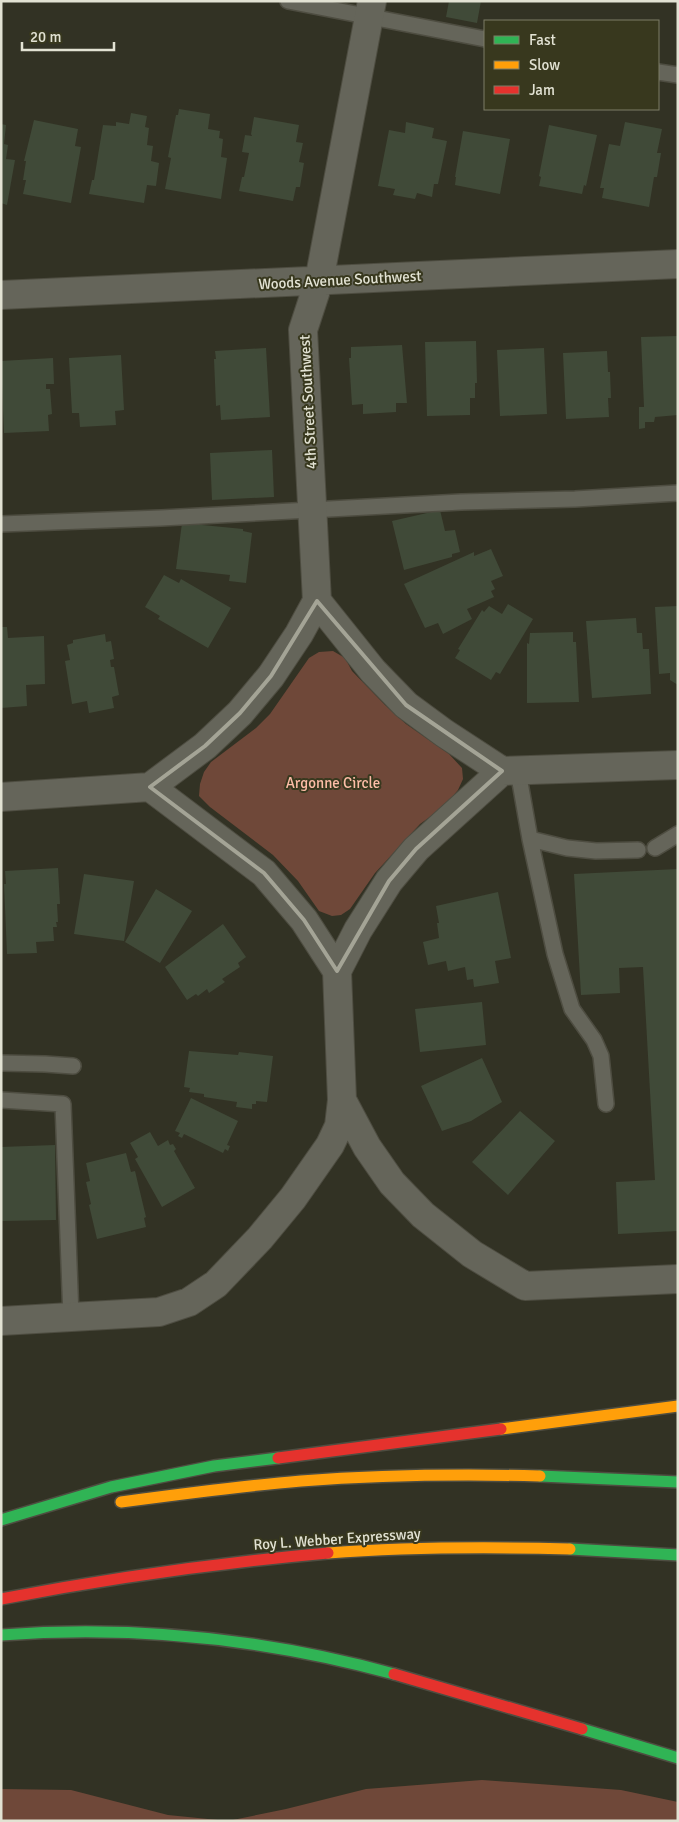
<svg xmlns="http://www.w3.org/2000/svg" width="679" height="1822" viewBox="0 0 679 1822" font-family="Signika,sans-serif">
	<rect width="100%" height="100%" fill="#323224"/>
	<path fill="#6f4839" d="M333,651L345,658L352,671L385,705L406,724L449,754L462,768L463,779L458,790L445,806L420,824L375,873L350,909L341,915L332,916L319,911L298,881L273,855L210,807L199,796L200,784L204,772L211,762L256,728L270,714L309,658L319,652Z
		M482,1780L621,1790L678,1802V1821H1V1789L71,1790L168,1815L228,1821L286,1809L366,1789Z"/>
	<path fill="#404a38" d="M449,1H481L477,23L446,17Z
		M179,109L210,114L208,129L220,131L219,138L223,139L221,157L227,158L221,199L165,189L171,158L168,157L176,115H178Z
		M131,113L147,116L145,127L149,128L147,145L153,146L151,161L159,163L156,186L147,185L144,203L89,194L92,180H94L103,125L116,126V122L129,124Z
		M254,117L299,125L296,142L303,143L299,162L304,163L300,187H296L293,201L239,191L242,177H244L249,153L242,152L245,135L252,136L251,134Z
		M34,120L78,129L75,146L81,147L71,203L23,194L26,180H23L26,161H24Z
		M406,122L434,128L432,138L447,141L438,184H434L432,197L417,193L415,199L393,195L395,189L378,186L389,130L405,133Z
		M625,122L662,129L657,153H661L657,177H654L649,207L602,198L604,188H600L609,144L620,146Z
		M1,124L6,125L4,144L8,145L6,159L15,160L7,205L1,203Z
		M549,125L597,135L586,186L584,185L582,194L539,186L541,177L539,176Z
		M463,131L510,139L500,194L455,185L456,177H455Z
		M678,336V415L655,417L654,422H645V428L639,429V407H644L641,337Z
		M476,341L477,383H475V398H470V415L427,416L425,342Z
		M402,345L407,403H396V412L363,414V404L352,405L349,358H351V347Z
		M266,348L270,417L221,420L220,405L216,406L214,359H216L215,351Z
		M544,348L547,414L500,416L497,350Z
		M607,351L608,372H610L611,398H608L609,417L566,419L563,353Z
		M121,355L124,410L115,411L116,425L80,427L79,413H72L69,358Z
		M53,358L54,384H46V389H50L52,414L48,415L49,431L4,433L1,361Z
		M272,450L274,497L212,500L210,453Z
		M440,510L445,531L455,530L460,552L452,554V557L404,570L392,521Z
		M182,523L243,529V531L252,533L246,583L229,581L230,575L176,569Z
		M491,549L503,576L491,581L495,589L491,591L494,597L467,609L472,619L443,634L438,623L425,628L404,584L474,552V556Z
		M164,575L179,583L181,579L231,608L208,648L158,619L160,616L145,607Z
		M508,604L533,619L500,674L496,672L491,680L455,658L460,650L458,649L482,610L484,612L489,606L502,614Z
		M678,606V685L670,680V673L659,674L655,607Z
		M636,618L637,633H642L643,649H649L651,694L592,698L586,621Z
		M1,627H7L8,638L44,636L45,684L26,685L27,706L1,708Z
		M573,632V642H576L579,702L527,703V643L529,644L530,633Z
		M105,634L106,642L111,641L114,659L110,660L111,667H114L119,695L112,697L114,708L89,713L87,701L72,704L65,661L70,660L67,645L73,643V640Z
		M58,868L60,904H57L58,922H56L57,927H53L54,941L36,942L37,953L7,954L4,884H6L5,871Z
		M678,869V1231L618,1234L616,1182L655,1180L643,967L619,968L620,993L581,995L574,874Z
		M84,874L134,881L124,941L74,934Z
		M156,889L192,911L160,963L125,942Z
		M498,892L511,958L495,961L499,983L474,987L473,979L467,980L465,967L448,971L446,961L428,965L423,942L439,938L437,923H439L436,906Z
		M223,924L246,957L238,963L240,967L222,979L225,982L209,993L207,989L198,996L196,994L187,1000L165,967Z
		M482,1002L486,1045L420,1052L415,1009Z
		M189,1051L238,1055L239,1052L273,1056L267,1102L256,1101V1104H252V1109L236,1107L237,1102L204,1097V1094L189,1092L190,1088L184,1087Z
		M482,1058L502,1102L471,1121L442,1131L421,1086Z
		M191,1098L238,1121L227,1145L230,1146L228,1151L225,1149L223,1153L184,1134L182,1138L178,1136L180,1133L175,1131Z
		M520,1111L555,1141L508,1195L472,1162Z
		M150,1132L158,1146L168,1140L170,1145L173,1144L176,1149L174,1151L195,1188L162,1207L135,1159L138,1157L130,1143Z
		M55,1145L56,1220L1,1221V1147Z
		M126,1153L131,1172L135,1171L146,1217L144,1218L146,1227L97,1239L89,1205L91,1204L86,1182L90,1181L86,1163Z"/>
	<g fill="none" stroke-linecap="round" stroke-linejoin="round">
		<g stroke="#4e4d41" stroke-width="18">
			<path id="lane" d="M288,1L485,39
				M658,72L678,75
				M1,524L161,518L461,502L575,499L678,493
				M518,771L530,839L555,954L572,1009L594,1040L601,1056L606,1104
				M530,839L567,848L596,851L638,850
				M655,848L678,834
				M1,1063L45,1064L73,1066
				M1,1100L63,1104L71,1317"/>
		</g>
		<g stroke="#4e4d41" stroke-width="30">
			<path id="street" d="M1,295L678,264
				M317,601L303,330L319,281L372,1
				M317,601L373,671L406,705L444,733L502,771L678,765
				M150,787L264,873L304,920L337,971
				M1,797L150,787L205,746L240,713L271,676L299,634L317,601
				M342,1100L367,1147L392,1183L423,1215L472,1254L525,1286L678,1279
				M1,1321L159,1312L189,1302L216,1284L260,1238L293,1198L330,1145L339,1126L342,1100L337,971L358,930L389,881L416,849L502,771"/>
		</g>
		<g stroke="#4e4d41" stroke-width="14">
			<path id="fast" d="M540,1476L678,1482
				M1,1520L111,1487L214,1466L278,1458
				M570,1549L678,1555
				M1,1635C133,1625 266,1639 394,1674
				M582,1729L678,1758"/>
		</g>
		<g stroke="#4e4d41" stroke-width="14">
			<path id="slow" d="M501,1429L678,1406
				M121,1502C181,1494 241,1486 301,1481C381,1475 460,1474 540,1476
				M328,1553C408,1547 490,1547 570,1549"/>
		</g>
		<g stroke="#4e4d41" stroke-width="14">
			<path id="jam" d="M278,1458L501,1429
				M1,1599C110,1578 217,1563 328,1553
				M394,1674L582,1729"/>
		</g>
		<use href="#lane" stroke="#65655a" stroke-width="15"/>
		<use href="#street" stroke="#65655a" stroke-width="28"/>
		<use href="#fast" stroke="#30b455" stroke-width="11"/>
		<use href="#slow" stroke="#ff9f0a" stroke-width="11"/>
		<use href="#jam" stroke="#e5322d" stroke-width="11"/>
	</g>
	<path fill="none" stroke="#a4a496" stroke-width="4" stroke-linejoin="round" d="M317,601L406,705L502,771L416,849L389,881L337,971L304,920L264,873L150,787L205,746L240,713L271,676Z"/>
	<g text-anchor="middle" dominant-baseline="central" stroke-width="4" stroke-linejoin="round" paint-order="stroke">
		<g font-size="15" fill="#e2e2d3" stroke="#38381e">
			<text transform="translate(340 280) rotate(-3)">Woods Avenue Southwest</text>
			<text transform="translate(308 402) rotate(-93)">4th Street Southwest</text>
			<text transform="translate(337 1539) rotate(-4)">Roy L. Webber Expressway</text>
		</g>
		<g font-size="15" fill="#fdbda7" stroke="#38381e">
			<text x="333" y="783">Argonne Circle</text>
		</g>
	</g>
	<rect width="679" height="1822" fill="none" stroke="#e2e2d3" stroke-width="5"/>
	<rect x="484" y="20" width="175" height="90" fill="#38381e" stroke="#7c7c66"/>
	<rect x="494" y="36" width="25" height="8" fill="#30b455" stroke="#7c7c66"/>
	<text x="529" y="45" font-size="15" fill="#e2e2d3">Fast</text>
	<rect x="494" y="61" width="25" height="8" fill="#ff9f0a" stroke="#7c7c66"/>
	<text x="529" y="70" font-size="15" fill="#e2e2d3">Slow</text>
	<rect x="494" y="86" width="25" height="8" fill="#e5322d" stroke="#7c7c66"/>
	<text x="529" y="95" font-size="15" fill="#e2e2d3">Jam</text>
	<path d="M22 42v8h92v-8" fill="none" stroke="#e2e2d3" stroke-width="2.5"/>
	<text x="30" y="42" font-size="15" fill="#e2e2d3" stroke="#38381e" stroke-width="4" paint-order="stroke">20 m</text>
</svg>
